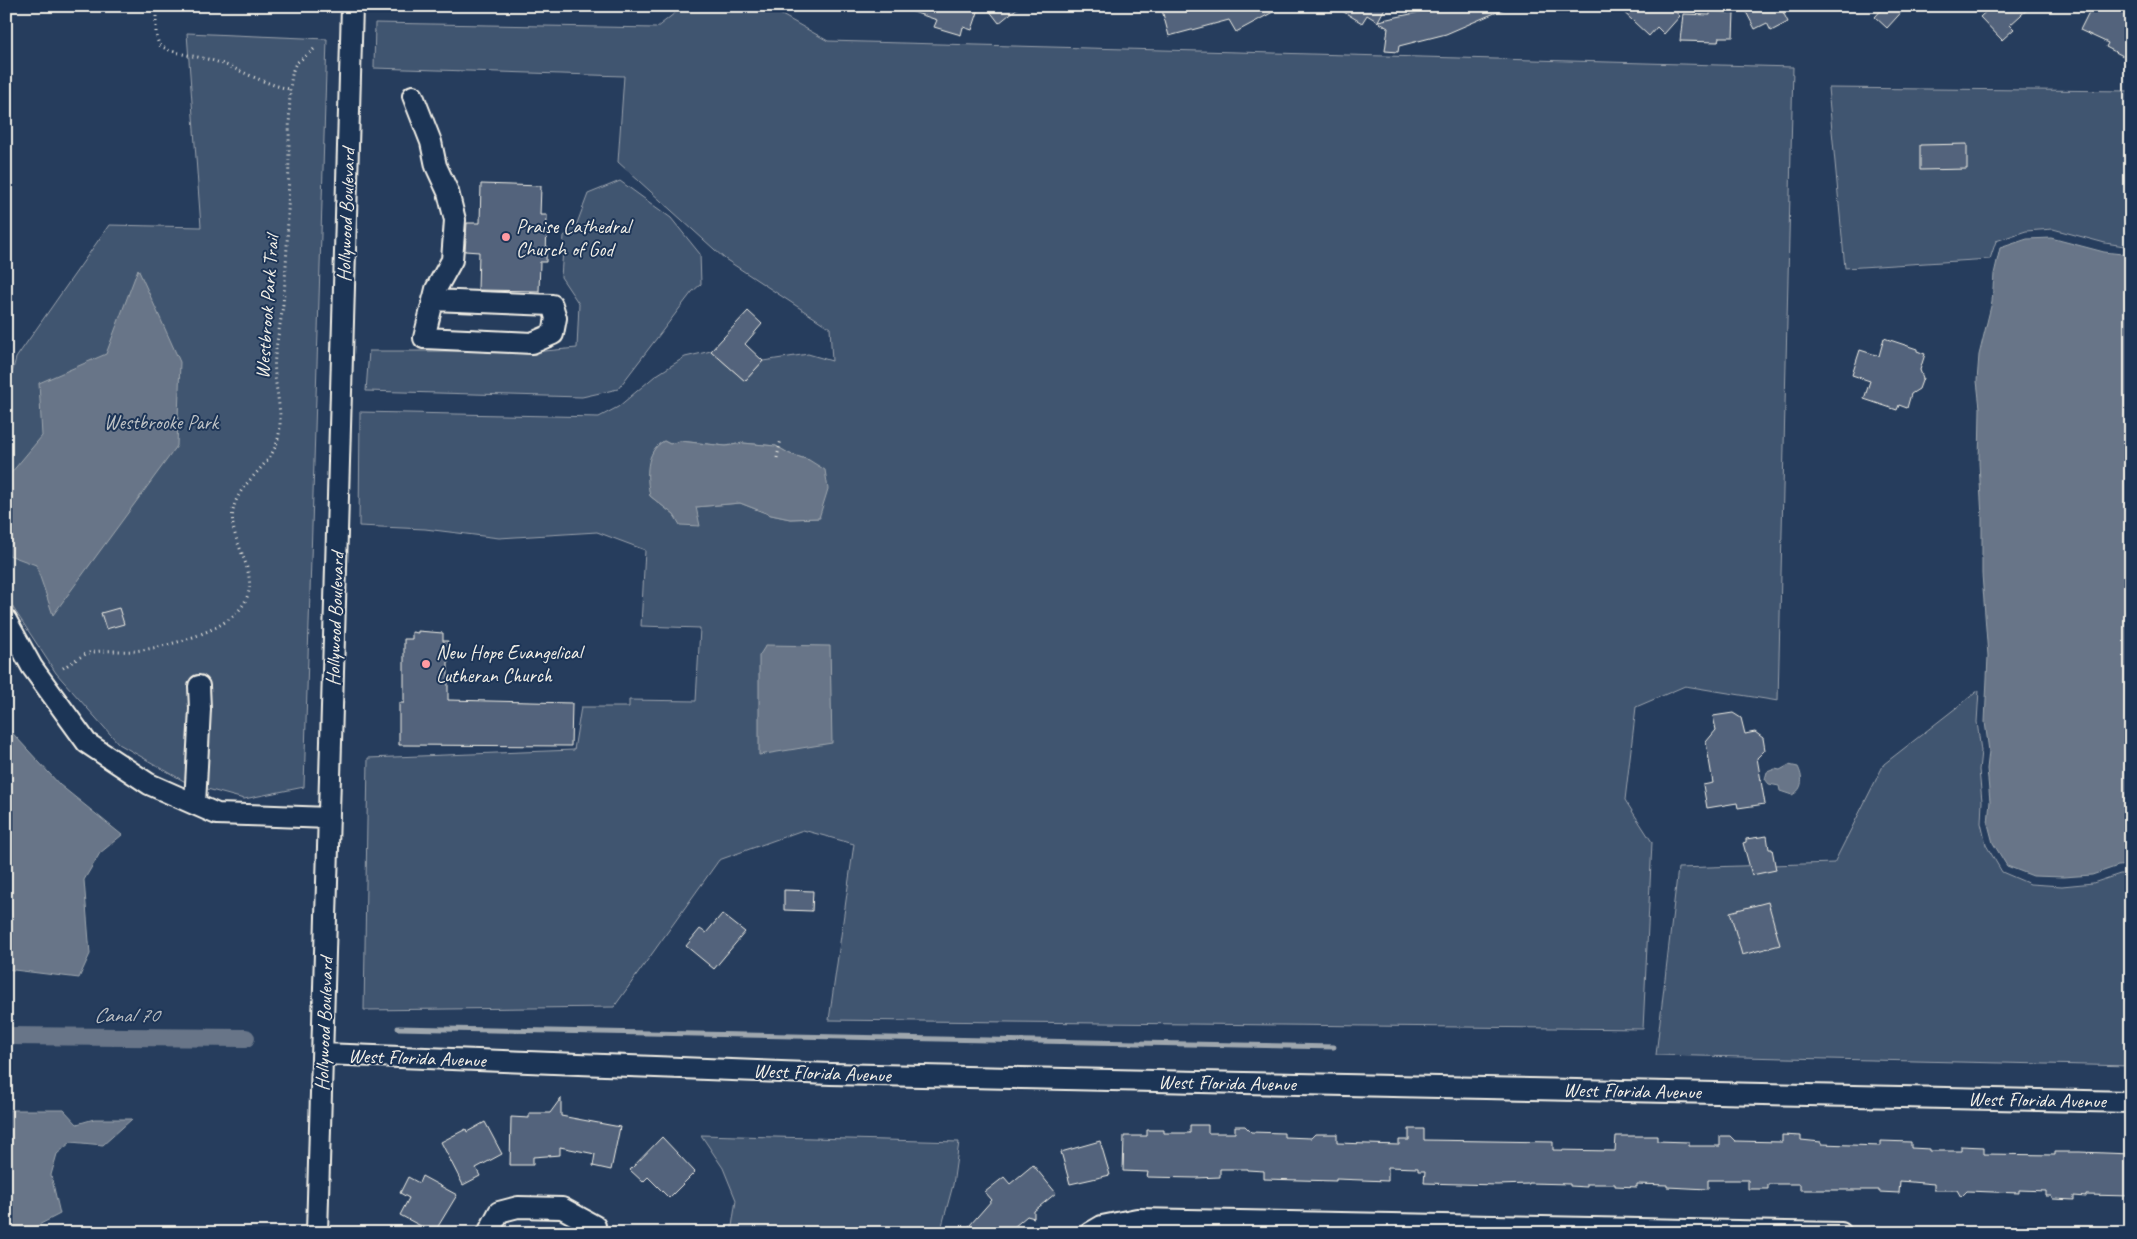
<svg xmlns="http://www.w3.org/2000/svg" width="2137" height="1239" viewBox="0 0 2137 1239" font-family="Caveat,sans-serif">
	<rect width="100%" height="100%" fill="#263d5d"/>
	<filter id="ink" filterUnits="userSpaceOnUse"><feTurbulence type="fractalNoise" baseFrequency=".02" numOctaves="2"/><feDisplacementMap in="SourceGraphic" scale="10" xChannelSelector="R" yChannelSelector="G"/><feConvolveMatrix kernelMatrix="1 2 1 2 8 2 1 2 1" color-interpolation-filters="sRGB"/></filter>
	<g filter="url(#ink)">
		<path fill="#40546f" stroke="#9aa2ac" fill-rule="evenodd" d="M684,6H766L828,41L1793,67L1778,701L1685,686L1636,707L1625,800L1652,842L1643,1029L829,1020L854,844L803,830L719,860L614,1007L364,1010L368,758L574,750L581,707H629V700L696,701L700,628L641,626L645,550L597,532L499,538L425,529L359,526L360,412L599,417L618,407L655,376L685,357L711,351L745,381L763,361L808,354L832,361L830,328L725,259L618,162L624,76L374,68L375,23L656,28ZM664,441L670,444L680,441L726,446L743,443L776,446L790,454L809,460L820,518L790,519L771,515L740,503L696,507L681,525L674,515L650,496C650,476 644,451 664,441Z
			M187,33L327,39L304,787L244,799L189,784L119,744L56,673L6,597V395L16,358L109,225L201,227Z
			M1828,88L2131,91V247L2105,243L2053,229L2026,231L1996,241L1990,259L1845,268Z
			M620,181L671,218L700,254L701,284L692,292L618,389L582,397L366,391L369,351H545L577,348L579,304L561,277L564,236L576,226L588,194Z
			M1979,690L1977,722L1981,751L1979,770L1982,801L1981,823L1986,845L2002,872L2030,884L2062,886L2093,883L2120,874H2131V1066L1656,1055L1678,868L1834,863L1884,764Z
			M701,1135L959,1142L953,1185L940,1233H731L736,1200L723,1168Z"/>
		<path fill="#677588" stroke="#9fa7ae" d="M2051,238L2104,252L2131,255V865L2118,866L2092,875L2063,877L2033,876L2007,866L1993,843L1988,824L1990,801L1987,769L1989,751L1985,722L1988,656L1982,574V518L1979,463L1980,408L1977,381L1979,355L1992,302L1994,274L2000,248L2027,239Z
			M138,269L180,362L177,446L53,615L36,565L6,554V479L42,436L39,383L106,354Z
			M664,441L670,444L680,441L726,446L743,443L776,446L790,454L809,460L825,470L828,489L819,518L790,519L771,515L740,503L696,507L700,526L680,525L674,515L650,496C646,477 645,451 664,441Z
			M766,645L830,646L832,743L759,755V656Z
			M6,726L60,785L122,835L100,853L84,880L90,954L79,978L6,969Z
			M1789,765L1798,767C1803,777 1804,789 1792,795L1780,791L1779,786L1769,784L1765,779L1767,772L1775,769L1780,770Z
			M6,1110H64L77,1124L94,1119H132L103,1145L71,1142L57,1154L51,1175L60,1214L23,1233H6Z"/>
		<g fill="none" stroke-linecap="round" stroke-linejoin="round">
			<path stroke="#9fa7ae" stroke-width="5" d="M398,1028L1334,1047"/>
			<path stroke="#677588" stroke-width="18" d="M6,1036L246,1038"/>
		</g>
		<path fill="#52647b" stroke="#f4f1e8" d="M905,6H980L972,30L963,27L961,35L934,27L937,20L904,9Z
			M986,6H1020L999,23Z
			M1177,6H1284L1236,32L1229,20L1169,36L1162,10Z
			M1334,6H1386L1378,21L1420,12L1419,6H1511L1446,34L1399,46L1398,52L1385,51L1388,28L1367,15L1362,23Z
			M1617,6H1669L1680,16L1664,34L1657,27L1649,36Z
			M1743,6H1780L1788,22L1771,31L1767,23L1755,29Z
			M1885,6H1907L1887,28L1875,17Z
			M1992,6H2031L2010,25L2014,29L2002,40L1980,17Z
			M2092,6H2104L2115,12L2117,9L2131,16V40L2123,56L2106,47L2108,43L2080,30Z
			M1710,12L1734,13L1733,37H1719L1718,42L1680,41L1683,14L1710,15Z
			M1967,144V169L1920,170V145Z
			M481,184L541,186L540,215H547L546,262H540L539,291L478,290L479,252L465,251L467,223H480Z
			M748,311L762,324L745,344L763,361L745,381L711,351Z
			M1884,338L1917,349V351L1925,354L1920,370L1923,378L1919,389L1911,394L1907,408L1899,405L1897,410L1864,399L1870,381L1852,375L1860,350L1879,356Z
			M119,608L124,624L106,629L101,613Z
			M418,631L443,633V641H448V700L572,703L571,746L399,745V703H404V639H412V632L418,633Z
			M1733,713L1741,718L1745,734L1755,732L1763,738L1765,750L1757,758L1765,804L1738,808L1737,803L1707,808L1703,785L1713,783L1706,742L1716,730L1713,716Z
			M1767,836L1769,849H1772L1776,870L1752,875L1743,843L1746,842V839Z
			M784,890L813,891L812,911L784,910Z
			M1768,902L1780,945L1742,955L1730,912Z
			M722,914L745,932L714,969L686,946L700,929L706,933Z
			M561,1098V1116L620,1127L611,1170L593,1166L595,1154L560,1147V1155L533,1157V1165H510L511,1117L529,1118V1113H550Z
			M485,1122L502,1154L476,1168L480,1176L463,1185L441,1142L466,1129L467,1132Z
			M1190,1125H1208V1133H1235V1126H1245L1251,1132L1284,1133V1137L1311,1138L1315,1134H1337V1143L1399,1145V1140H1409V1129H1424V1140L1553,1142V1150L1615,1151L1616,1136H1657V1141L1689,1142V1146H1720V1136H1730L1735,1141L1782,1142V1135L1801,1136V1140L1821,1142V1144L1881,1146V1141L1911,1142V1148L1930,1149V1151H1961V1146L1984,1147V1154L2055,1155V1152H2079L2131,1154V1196L2086,1195V1197L2074,1196V1200L2053,1199L2051,1196H2046V1191L2019,1190V1193L1967,1191L1961,1197L1957,1190H1934V1184L1900,1181L1899,1193L1879,1192V1190H1800V1184H1768V1189H1748V1180H1708V1189L1667,1187V1185L1637,1184V1187L1615,1186V1184H1587V1187L1570,1186V1184L1529,1183V1184L1497,1185L1424,1183L1425,1171H1418V1168L1388,1167V1181L1336,1179V1181L1264,1179V1171L1247,1170V1169H1220V1177L1196,1178L1147,1177L1148,1172L1123,1171L1124,1136H1147V1130H1164V1133H1190Z
			M662,1137L695,1172L669,1198L648,1177L643,1182L630,1170Z
			M1100,1141L1110,1175L1070,1184L1061,1152Z
			M1033,1165L1056,1193L1034,1211V1218L1027,1216L1007,1233H963L992,1200L985,1192L1004,1177L1010,1184Z
			M422,1176L457,1195L434,1233L400,1215L409,1198L400,1193L408,1177L419,1183Z"/>
		<g fill="none" stroke-linecap="round" stroke-linejoin="round">
			<g stroke="#f4f1e8" stroke-width="24">
				<path id="minor" d="M413,96L431,142L436,166L448,192L455,220L452,260L436,289L424,338L532,343L553,334L556,318L552,305L433,300
					M6,620L32,667L87,743L149,784L217,814L329,818
					M195,804L200,709L199,686
					M323,1054L831,1074L2131,1102
					M317,1233L352,6
					M488,1233L499,1212L518,1207L562,1208L595,1226
					M1090,1233L1102,1226L1137,1219L1841,1233"/>
			</g>
			<path stroke="#f4f1e8" stroke-width="3" stroke-dasharray="1 4" stroke-linecap="butt" d="M156,6V35L159,45C174,54 190,55 207,59C236,66 261,84 290,89
				M777,458L781,439
				M63,668C71,663 80,656 89,653C103,649 119,652 134,651C162,648 211,635 233,616C273,581 227,547 233,511C238,481 271,468 278,439C285,411 272,384 275,356C277,339 281,322 283,304C290,233 288,161 290,89C294,55 295,68 316,47"/>
			<use href="#minor" stroke="#1d3557" stroke-width="20"/>
		</g>
	</g>
	<g fill="#ff9aa2" stroke="#1d3557" stroke-width="2">
		<circle cx="506" cy="237" r="5"/>
		<circle cx="426" cy="664" r="5"/>
	</g>
	<g text-anchor="middle" dominant-baseline="central" stroke-width="4" stroke-linejoin="round" paint-order="stroke">
		<g font-size="20" fill="#f4f1e8" stroke="#1d3557">
			<text transform="translate(346 215) rotate(-88)">Hollywood Boulevard</text>
			<text transform="translate(267 307) rotate(-86)">Westbrook Park Trail</text>
			<text transform="translate(335 619) rotate(-88)">Hollywood Boulevard</text>
			<text transform="translate(324 1024) rotate(-88)">Hollywood Boulevard</text>
			<text transform="translate(417 1058) rotate(2)">West Florida Avenue</text>
			<text transform="translate(822 1073) rotate(2)">West Florida Avenue</text>
			<text transform="translate(1227 1083) rotate(1)">West Florida Avenue</text>
			<text transform="translate(1632 1091) rotate(1)">West Florida Avenue</text>
			<text transform="translate(2037 1100) rotate(1)">West Florida Avenue</text>
		</g>
		<g font-size="20" fill="#f4f1e8" stroke="#1d3557" text-anchor="start">
			<text x="516" y="226">Praise Cathedral<tspan x="516" dy="23">Church of God</tspan></text>
			<text x="436" y="652">New Hope Evangelical<tspan x="436" dy="23">Lutheran Church</tspan></text>
		</g>
		<g font-size="20" fill="#bec2c4" stroke="#1d3557">
			<text x="161" y="422">Westbrooke Park</text>
		</g>
		<g font-size="21" font-style="italic" fill="#bcbfc2" stroke="#1d3557">
			<text x="126" y="1015">Canal 70</text>
		</g>
	</g>
	<rect width="2137" height="1239" fill="none" stroke="#1d3557" stroke-width="25"/>
	<rect x="12" y="12" width="2112" height="1214" fill="none" stroke="#f4f1e8" stroke-width="2" filter="url(#ink)"/>
</svg>
